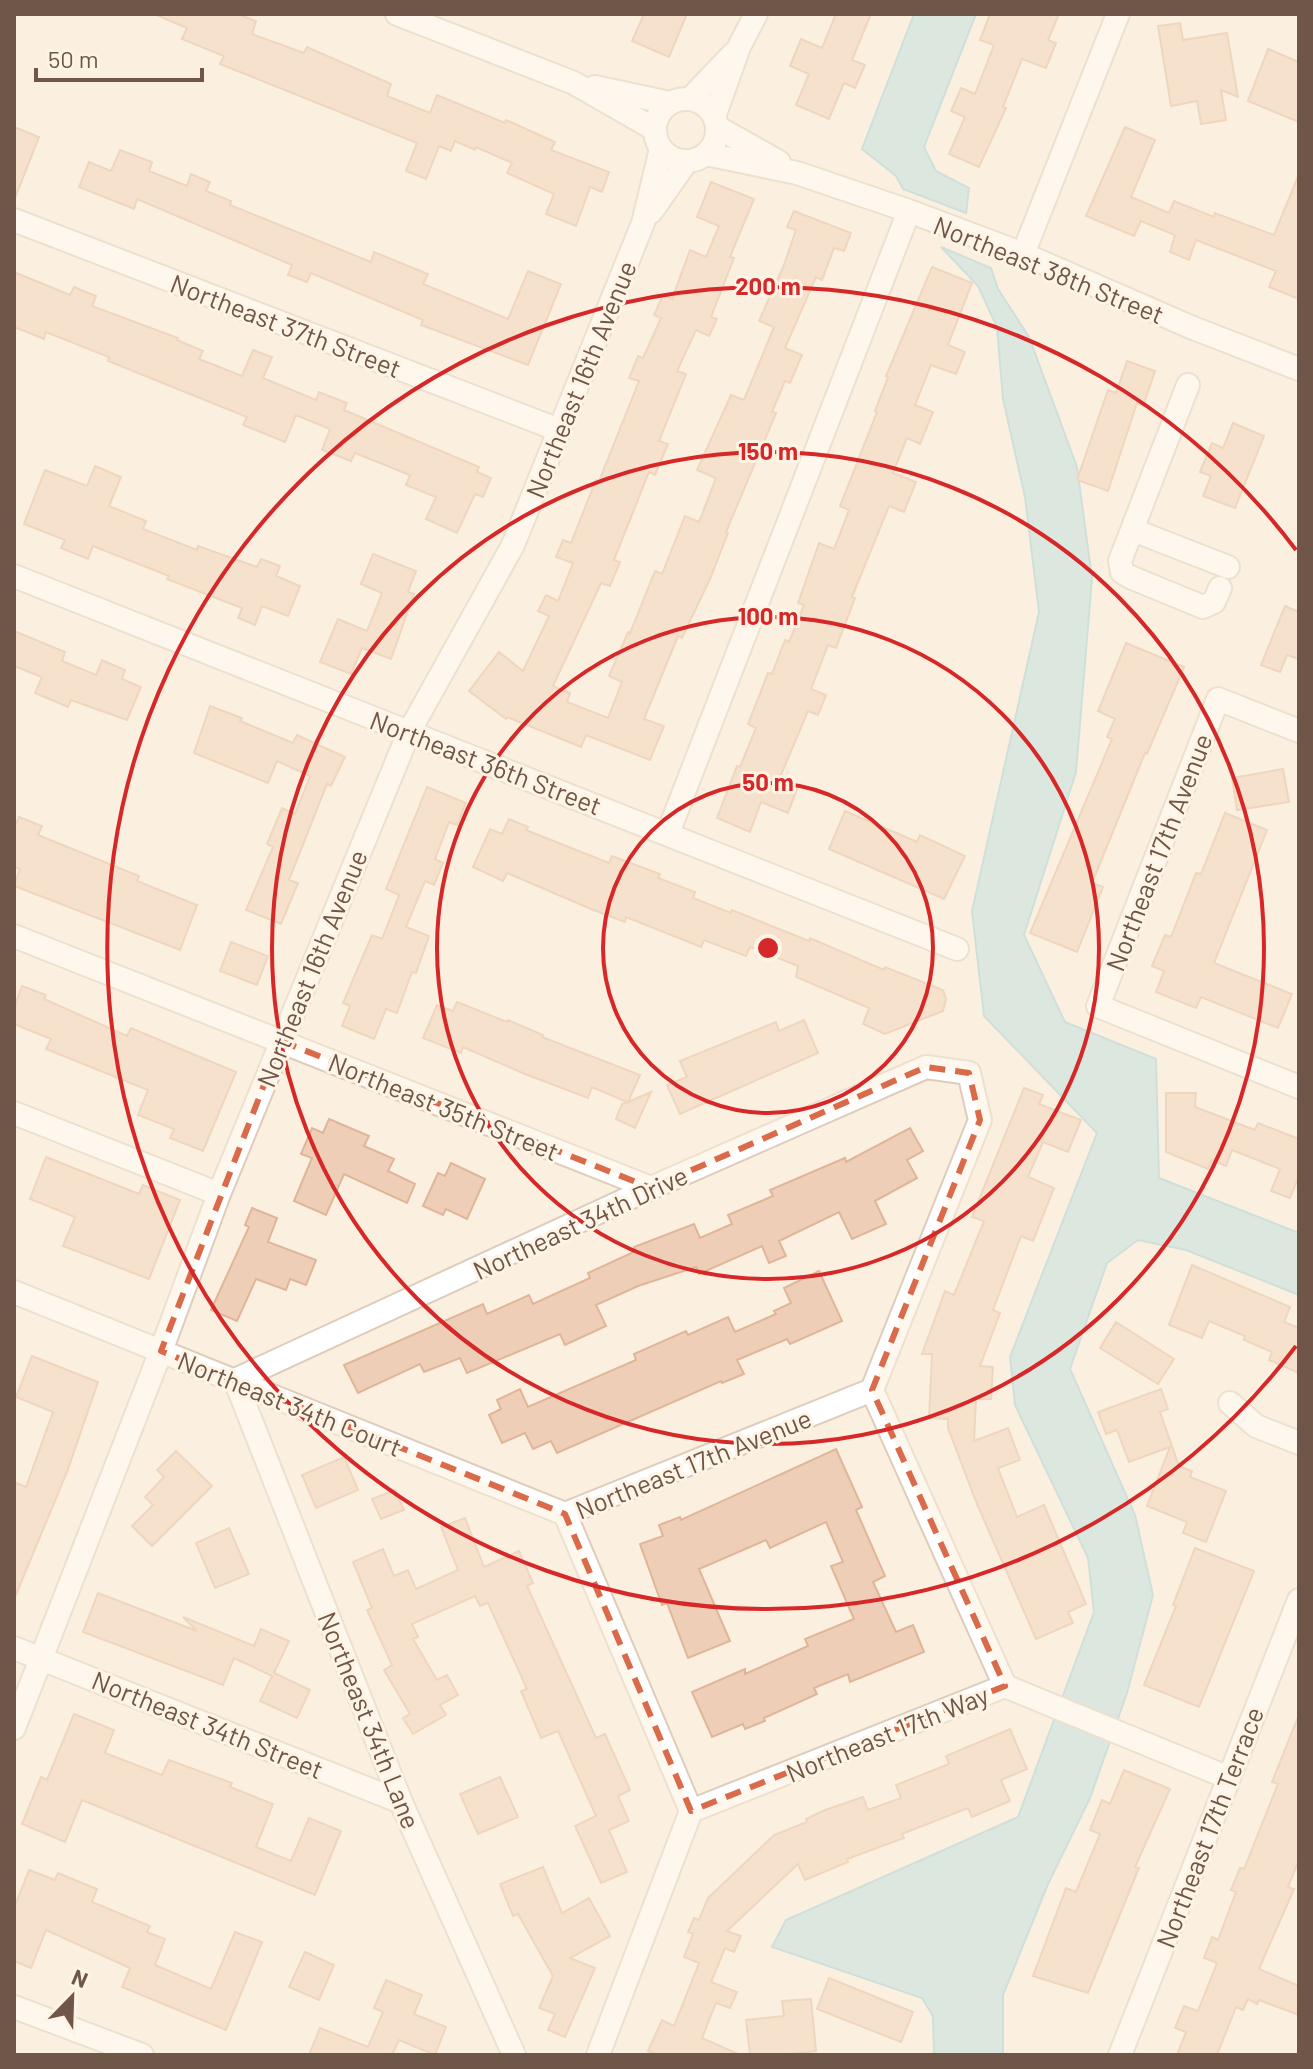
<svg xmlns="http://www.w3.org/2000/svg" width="1313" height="2069" viewBox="0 0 1313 2069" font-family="Barlow,sans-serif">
	<rect width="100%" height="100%" fill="#fbf0df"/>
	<path fill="#b5dce2" stroke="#9ccbd4" stroke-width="2" d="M914,14H976L924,147L936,171L969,188L966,213L903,189L896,176L862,149Z
		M941,247L991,268L998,289L1029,337L1077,467L1092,578L1076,772L1024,935L1065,1022L1156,1059L1159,1178L1299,1233V1295L1186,1250L1138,1240L1107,1263L1070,1369L1135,1515L1153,1595L1127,1693L1090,1798L1048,1884L1003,1995V2055H934L933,2016L922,1998L772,1947L786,1920L1018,1817L1094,1612L1088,1558L1015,1405L1010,1357L1097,1133L984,1016L972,911L1039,612L1025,497L1003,399L997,327L978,286Z"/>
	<path fill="#efceb8" stroke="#e0b599" stroke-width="2" d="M154,14H238L256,21L252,34L304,53L307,47L391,84L387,96L430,113L437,95L505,123L506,120L555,142L551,150L609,172L602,192L590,187L576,226L546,214L554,194L507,173L512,163L476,147L475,150L455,141L451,151L439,146L426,179L406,171L417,143L220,64L224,56L182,39L187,28Z
		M644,14H687L669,57L632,41Z
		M836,14H871L852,60L865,65L855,88L844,83L829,119L796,105L809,74L790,66L801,39L822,48Z
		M990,14H1059L1048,40L1056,43L1046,68L1022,59L1003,107L1006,108L979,167L949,154L965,117L951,111L961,88L975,94L994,45L980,40Z
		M1180,23L1183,40L1227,33L1238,97L1221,90L1226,120L1201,124L1197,101L1171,106L1158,26Z
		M1268,49L1299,62V122L1248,101Z
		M14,127L39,137L15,198L14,197Z
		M1125,127L1155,140L1131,197L1169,213L1174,201L1214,217L1215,213L1274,235L1299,174V299L1269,287L1276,271L1196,240L1189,260L1170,252L1175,235L1141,221L1134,236L1086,216Z
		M120,150L152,162L149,171L187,186L191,174L210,182L206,191L231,201L230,205L371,262L374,252L428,274L423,284L508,319L528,271L561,284L528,365L421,325L423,320L311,273L307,282L288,275L292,265L137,199L134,209L79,187L89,162L111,171Z
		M711,182L754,199L730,257L734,258L711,317L717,319L709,336L696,330L677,371L686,374L659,441L668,444L655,475L649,472L614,560L620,562L610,586L601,583L553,686L570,693L567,702L608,718L622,682L609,676L628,632L630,633L655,571L662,574L685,516L699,522L716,478L697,470L731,395L744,400L774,327L759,321L784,265L796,230L787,227L794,211L851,233L844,251L834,248L822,280L816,277L785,348L802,355L790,383L785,381L772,412L776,413L726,532L728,533L710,579L682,638L678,636L644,719L664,726L650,760L586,735L581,747L507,717L506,719L469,691L499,652L523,671L549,616L538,611L546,595L558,601L573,563L556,557L563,540L571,543L596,480L599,481L639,381L629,378L638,356L643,358L661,318L654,315L663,295L672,299L690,250L706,257L719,226L697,217Z
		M932,267L972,283L948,345L965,352L956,374L931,365L915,405L933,412L920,444L907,438L893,473L916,482L904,512L889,506L852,597L855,598L836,648L828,645L811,689L826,695L818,715L808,711L778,782L797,789L788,813L761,802L750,832L717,818L737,766L740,767L756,728L748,724L768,673L772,674L785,640L789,642L804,605L798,603L819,543L834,549L849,510L840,506L877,412L875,411L888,377L886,376Z
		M14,272L70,295L74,287L96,296L92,306L178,338L177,340L203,351L199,359L242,376L253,350L272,357L263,378L316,400L319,392L347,403L344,410L479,467L477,472L491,478L483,497L475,494L457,533L426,519L436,497L406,485L410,475L355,453L351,461L322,450L330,429L296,415L285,442L243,425L247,417L108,361L109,357L46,332L44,339L14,327Z
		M1127,361L1155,371L1143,406L1137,403L1108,491L1077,480L1108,390L1116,393Z
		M1233,423L1264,436L1235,508L1203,496L1211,476L1200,472L1212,443L1223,448Z
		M95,466L121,477L109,506L146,521L143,529L197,550L198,546L257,567L261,559L280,566L276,576L300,586L288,616L262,606L255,625L238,618L242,608L167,579L169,576L93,546L88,559L61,548L65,540L24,524L45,470L87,486Z
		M373,554L416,571L408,592L414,594L391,659L362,648L351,674L320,662L338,619L367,631L382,593L361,584Z
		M1285,606L1299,612V659L1287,655L1280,672L1261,665Z
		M14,631L65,652L62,661L96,675L102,660L125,670L122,679L141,687L127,720L71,700L68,707L35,693L42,677L14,666Z
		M1126,643L1184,667L1147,754L1145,753L1092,883L1103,887L1077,952L1030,933L1112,739L1107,737L1115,719L1098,711Z
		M210,706L242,718L240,721L293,743L297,735L345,757L331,786L327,784L289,880L298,883L281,924L246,910L273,847L267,844L282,808L295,814L310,776L277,761L268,783L194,753Z
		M1283,769L1289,802L1237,810L1232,778Z
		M427,787L466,803L457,825L449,822L435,859L443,863L434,885L425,881L406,927L429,936L416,973L412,972L397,1013L386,1009L374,1039L342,1026L350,1006L343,1003L372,935L382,939L399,895L386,889Z
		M845,811L917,842L920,835L965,856L944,899L829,849Z
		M1225,813L1267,830L1214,963L1292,994L1278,1028L1201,997L1196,1008L1156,992L1164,971L1152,966L1165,935L1171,937L1196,873L1201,874Z
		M19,817L42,826L38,835L139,876L137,881L197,905L180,950L14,886L20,869L14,867V828Z
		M509,819L528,827L526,830L609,863L612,856L660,874L658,878L695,892L693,898L731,913L732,910L809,941L810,938L884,970L885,967L943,990L946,999L943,1011L885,1034L863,1024L869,1008L796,977L798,966L750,947L746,956L704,940L701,947L626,917L625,922L591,909L507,873L503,881L473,867L490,829L502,834Z
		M231,942L268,956L257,985L220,971Z
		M22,986L46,995L44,999L127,1036L131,1028L236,1072L203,1151L170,1138L174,1129L138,1115L148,1090L46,1049L51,1039L14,1024V1008Z
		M457,1002L507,1022L508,1020L543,1035L542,1037L640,1075L628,1102L651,1092L635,1128L616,1119L622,1104L627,1102L592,1087L588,1098L525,1074L463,1047L461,1053L423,1038L437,1005L453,1011Z
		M804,1020L818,1053L680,1114L667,1085L687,1077L680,1061L776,1022L779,1031Z
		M1024,1088L1043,1095L1039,1104L1081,1120L1068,1152L1043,1142L1028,1177L1054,1188L1033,1241L1021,1236L993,1310L1000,1313L980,1366L993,1367L991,1399H976L974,1441L1008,1428L1020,1460L998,1468L1017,1517L1044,1505L1086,1604L1068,1612L1073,1623L1036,1639L977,1504L948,1428V1419L929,1418L932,1354H922L945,1291L954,1295L984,1221L972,1217Z
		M1166,1093H1196L1195,1107L1255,1130L1258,1123L1299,1139V1176L1290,1198L1271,1191L1280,1169L1232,1150L1226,1166L1212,1160L1208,1169L1166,1152Z
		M329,1119L369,1136L364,1146L394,1159L388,1171L415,1184L407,1203L344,1174L326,1215L294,1201L312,1158L301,1154L312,1128L323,1133Z
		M910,1128L923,1151L907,1160L917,1178L875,1201L886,1224L852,1239L839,1212L779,1241L786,1256L769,1263L762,1246L699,1274L696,1267L638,1286L596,1305L606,1326L565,1345L560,1334L467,1373L460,1358L424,1372L420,1364L358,1393L344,1365L483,1304L487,1314L529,1295L533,1304L590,1278L588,1273L636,1251L634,1247L694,1224L700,1238L732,1224L728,1215L773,1196L770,1190L845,1158L846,1162Z
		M46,1157L139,1194L143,1185L180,1200L149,1279L63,1246L75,1217L30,1199Z
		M451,1163L485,1179L467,1219L446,1209L443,1215L423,1206L438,1173L445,1176Z
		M252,1208L277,1218L268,1242L316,1260L306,1285L290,1279L286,1290L256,1279L237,1321L211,1310L249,1227L245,1225Z
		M1192,1265L1290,1307L1284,1322L1299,1328V1373L1269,1360L1272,1352L1244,1340L1245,1336L1209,1321L1202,1338L1169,1325Z
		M819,1271L842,1321L790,1344L787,1339L737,1360L744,1374L722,1383L721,1381L557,1453L551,1441L533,1449L525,1433L502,1443L489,1415L501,1409L497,1400L520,1389L528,1407L636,1360L634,1354L686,1331L688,1335L728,1317L735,1332L776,1314L774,1311L791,1303L784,1288Z
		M1116,1322L1174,1359L1158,1384L1100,1348Z
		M32,1356L98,1382L67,1472L15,1597L14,1482L26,1487L53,1412L16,1397Z
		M1161,1389L1168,1409L1160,1412L1179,1466L1192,1471L1190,1477L1226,1491L1206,1542L1183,1533L1187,1522L1147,1506L1170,1447L1129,1462L1117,1430L1106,1434L1098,1412Z
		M836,1449L862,1507L856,1510L885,1576L873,1582L896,1632L913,1625L924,1652L850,1682L848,1674L814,1688L817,1694L764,1718L765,1721L745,1729L743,1724L712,1737L692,1692L745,1669V1674L808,1646L805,1639L854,1619L831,1566L843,1562L826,1522L770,1548L766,1540L699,1569L730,1641L688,1658L667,1603L662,1605L640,1544L663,1536L659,1525L680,1517L681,1520Z
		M176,1451L212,1486L152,1546L132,1526L153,1505L145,1497L164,1477L157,1470Z
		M344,1457L358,1490L316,1508L302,1475Z
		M395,1490L404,1510L381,1519L372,1499Z
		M465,1518L484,1567L519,1551L533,1583L527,1586L596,1738L605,1734L630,1790L618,1796L629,1821L609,1830L627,1872L601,1883L575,1826L596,1816L558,1731L541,1738L521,1691L527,1689L488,1603L480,1606L475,1596L412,1624L418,1637L413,1639L437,1680L447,1675L458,1695L440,1705L446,1715L413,1734L403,1718L410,1714L384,1670L392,1665L367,1610L372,1608L353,1562L383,1549L394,1576L408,1570L416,1589L458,1570L441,1527Z
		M229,1528L249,1574L215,1588L196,1543Z
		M1195,1548L1254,1571L1199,1707L1144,1685L1176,1606L1173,1605Z
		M98,1593L197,1631L183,1617L254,1646L261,1629L289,1641L274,1673L310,1690L297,1718L260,1701L272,1676L234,1658L223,1685L83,1632Z
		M74,1714L114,1730L105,1753L162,1775L169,1760L232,1783L230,1787L273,1804L256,1847L291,1861L309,1818L341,1831L315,1895L82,1800L65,1842L22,1824L41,1777L47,1780Z
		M1298,1717L1299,1860L1288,1887L1294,1889L1259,1969L1299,1986V2015L1259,2000L1257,2004L1248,1999L1243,2010L1236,2007L1217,2055H1177L1186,2032L1175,2028L1184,2006L1198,2011L1217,1963L1204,1958L1212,1937L1218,1940L1236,1892L1231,1890L1240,1868L1244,1869L1278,1784L1272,1782Z
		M1010,1729L1027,1769L1001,1780L1010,1801L972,1817L968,1808L902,1834L904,1838L847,1859L848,1862L805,1880L798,1864L727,1931L741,1936L734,1952L725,1948L711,1982L737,1992L730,2008L716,2003L702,2038L740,2055H658L648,2051L662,2020L674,2026L699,1963L684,1957L693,1934L688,1932L694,1918L699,1920L708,1898L774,1835L807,1822L806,1819L825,1810L863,1797L868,1810L901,1798L896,1785L949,1764L946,1756Z
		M1124,1770L1170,1789L1135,1867L1139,1868L1088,1993L1033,1976L1066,1888L1076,1892L1100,1834L1090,1830L1102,1800L1110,1804Z
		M500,1777L518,1817L478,1834L460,1794Z
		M543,1867L562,1913L589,1898L610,1936L570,1958L595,1968L565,2037L548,2030L555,2014L539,2008L553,1976L518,1914L513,1916L500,1884Z
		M29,1870L55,1880L58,1873L97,1889L92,1902L150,1926L147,1932L165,1939L155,1965L211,1989L235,1932L262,1942L226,2030L122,1987L130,1968L46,1930L31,1968L14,1961V1908Z
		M305,1952L334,1965L319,2000L289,1987Z
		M829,1978L913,2012L901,2042L817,2009Z
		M386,1980L422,1995L414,2014L446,2027L435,2055L399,2040L392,2055H309L320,2028L368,2047L383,2012L374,2008Z
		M811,1999L816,2051L782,2055H750L746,2020L784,2016L782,2001Z"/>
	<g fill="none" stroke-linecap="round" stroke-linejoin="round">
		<g stroke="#deccbc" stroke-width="26">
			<path id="minor" d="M397,14L574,83L654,129
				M595,87L670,103
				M655 130a31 31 0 1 1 62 0a31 31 0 1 1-62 0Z
				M690,99L733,54
				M714,117L739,47L756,14
				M717,127L779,162
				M706,154L797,173L909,211L1023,254L1193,328L1299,369
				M651,212L687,161
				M14,220L559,430
				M1023,254L1118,14
				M1188,385L1120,561L1122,572L1130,577L1203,607L1214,602L1220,588
				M1133,530L1228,567
				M14,576L957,949
				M1299,731L1218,699L1098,1006L1299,1087
				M668,833L909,211
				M14,936L651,1188
				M14,1113L219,1194
				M14,1292L565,1514
				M1230,1403L1256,1426L1299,1443
				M14,1648L401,1802
				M1005,1686L1229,1778
				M14,1728L161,1351L219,1194L409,732L513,545L643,223L661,149
				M691,1811L1005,1686L872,1390
				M14,2007L142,2055
				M514,2055L401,1802L235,1380L651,1188L926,1067L969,1073L980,1120L872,1390L565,1514L691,1811L598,2055
				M1120,2055L1299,1600"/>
		</g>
		<use href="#minor" stroke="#fff" stroke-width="22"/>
	</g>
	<path d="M0 0H1313V2069H0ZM281,1041L651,1188L926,1067L969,1073L980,1120L872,1390L1005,1686L691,1811L565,1514L161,1351Z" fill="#fbf0df" fill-opacity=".55" fill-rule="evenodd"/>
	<path fill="none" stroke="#da6a49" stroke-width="6" stroke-dasharray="16 10" stroke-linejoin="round" d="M281,1041L651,1188L926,1067L969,1073L980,1120L872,1390L1005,1686L691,1811L565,1514L161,1351Z"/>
	<g fill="none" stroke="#d62828" stroke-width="4">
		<circle cx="768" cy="948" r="165"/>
		<circle cx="768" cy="948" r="331"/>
		<circle cx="768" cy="948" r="496"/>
		<path d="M1296 1346A661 661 0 1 1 1296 550"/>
	</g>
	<g text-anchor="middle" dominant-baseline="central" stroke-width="6" stroke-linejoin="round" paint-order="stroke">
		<g font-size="26" fill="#6f5648" stroke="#fef4e5">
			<text transform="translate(1049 269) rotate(22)">Northeast 38th Street</text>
			<text transform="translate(286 325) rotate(21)">Northeast 37th Street</text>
			<text transform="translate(580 379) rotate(-68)">Northeast 16th Avenue</text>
			<text transform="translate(486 762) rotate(21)">Northeast 36th Street</text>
			<text transform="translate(1158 852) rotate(-69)">Northeast 17th Avenue</text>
			<text transform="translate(311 968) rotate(-68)">Northeast 16th Avenue</text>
			<text transform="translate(444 1106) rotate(22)">Northeast 35th Street</text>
			<text transform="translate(580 1222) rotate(-25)">Northeast 34th Drive</text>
			<text transform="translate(290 1403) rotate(22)">Northeast 34th Court</text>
			<text transform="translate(693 1463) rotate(-22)">Northeast 17th Avenue</text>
			<text transform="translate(370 1720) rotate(68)">Northeast 34th Lane</text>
			<text transform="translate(208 1724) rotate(22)">Northeast 34th Street</text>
			<text transform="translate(887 1733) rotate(-22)">Northeast 17th Way</text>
			<text transform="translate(1209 1827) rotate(-69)">Northeast 17th Terrace</text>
		</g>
	</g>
	<circle cx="768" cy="948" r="12" fill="#d62828" stroke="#fef4e5" stroke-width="4"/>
	<g font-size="24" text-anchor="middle" font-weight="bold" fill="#d62828" stroke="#fef4e5" stroke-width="6" stroke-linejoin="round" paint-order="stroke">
		<text x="768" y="295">200 m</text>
		<text x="768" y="460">150 m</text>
		<text x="768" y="625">100 m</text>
		<text x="768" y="791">50 m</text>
	</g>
	<rect width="1313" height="2069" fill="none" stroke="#6f5648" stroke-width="32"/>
	<g transform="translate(72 1997) rotate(23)" stroke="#fef4e5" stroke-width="6" paint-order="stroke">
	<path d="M0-6L14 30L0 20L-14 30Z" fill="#6f5648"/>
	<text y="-12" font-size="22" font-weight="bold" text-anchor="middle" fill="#6f5648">N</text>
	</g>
	<path d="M36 68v12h166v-12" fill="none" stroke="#6f5648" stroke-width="4"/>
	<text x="48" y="68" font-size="24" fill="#6f5648" stroke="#fef4e5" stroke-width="6" paint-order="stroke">50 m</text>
</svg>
